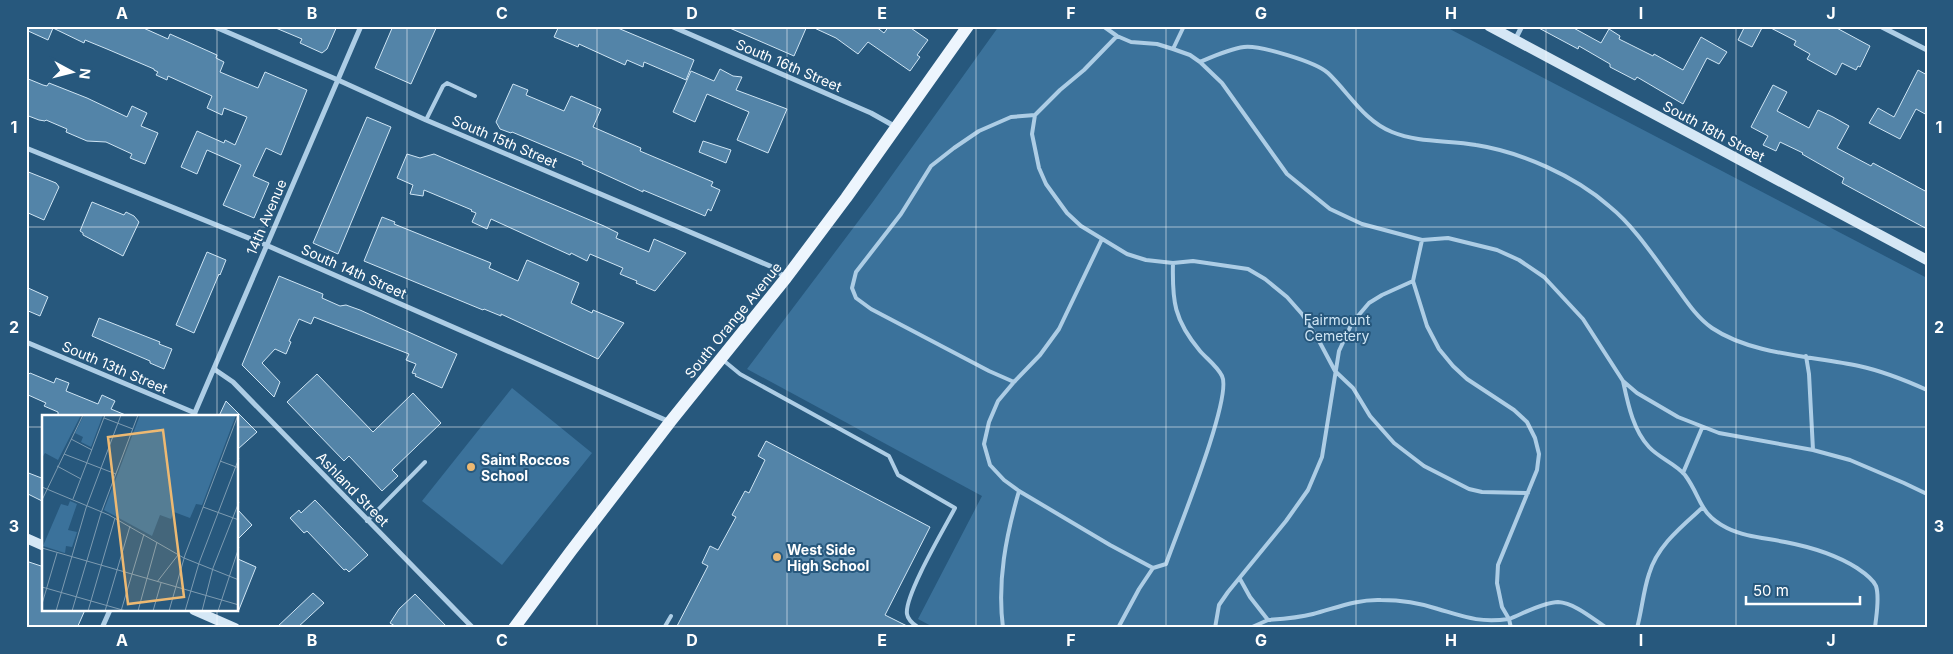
<svg xmlns="http://www.w3.org/2000/svg" width="1953" height="654" viewBox="0 0 1953 654" font-family="Inter,sans-serif">
	<rect width="100%" height="100%" fill="#27587d"/>
	<path fill="#3b729b" d="M999,26H1444L1927,278V628H935L918,619L982,496L747,369L872,203Z
		M512,388L592,453L502,565L422,501Z"/>
	<path fill="#5384a8" stroke="#cfe5f4" d="M26,26H139L168,39L170,34L217,55L216,58L224,62L220,72L258,88L265,72L307,90L281,155L266,148L253,176L269,183L254,218L223,205L241,165L207,150L197,174L181,167L197,131L224,143L225,140L235,145L247,117L224,108L222,115L207,108L212,96L168,76L167,80L156,75L158,72L154,70V69L107,49L85,40L84,43L53,28L48,40L26,30Z
		M271,26H337L327,49L322,53L300,43L302,39Z
		M393,26H437L411,84L375,68Z
		M559,26H613L694,60L686,80L644,62L643,67L627,60L625,65L579,44L578,47L554,37Z
		M725,26H807L794,56Z
		M810,26H875L884,33L889,26H908L928,40L917,55L920,57L910,71L868,42L858,54L836,38Z
		M1535,26H1570L1601,43L1609,29L1620,36L1619,39L1653,56L1654,54L1683,70L1701,37L1727,52L1719,64L1707,58L1683,104L1637,77L1635,80L1610,67V64L1579,46L1578,49Z
		M1745,26H1763L1752,47L1738,40Z
		M1767,26H1833L1870,46L1860,67L1858,66L1856,70L1842,63L1836,75L1807,59L1810,54L1794,45L1796,41Z
		M720,69L733,76L742,77L736,90L787,109L768,153L737,140L749,112L707,94L695,122L673,112L691,71L714,81Z
		M1918,70L1927,75V115L1916,109L1900,139L1869,123L1878,108L1894,117Z
		M26,78L43,85L47,86L49,83L87,98L127,117L132,106L147,113L141,126L158,133L145,164L130,158L132,154L106,142L87,141L66,132L67,129L46,120L45,121L39,120L26,115Z
		M513,84L528,90L526,95L564,111L571,96L601,109L593,127L641,148L640,151L713,182L711,186L720,190L711,211L708,209L705,216L643,190V192L582,164L583,162L512,132L511,133L500,129L496,122Z
		M1773,85L1787,92L1777,111L1809,128L1818,110L1833,117L1849,126L1837,148L1871,166L1873,163L1927,192V229L1842,183L1844,178L1802,154L1803,153L1780,142L1776,151L1763,145L1768,136L1751,127Z
		M367,117L391,127L338,254L313,243Z
		M703,141L731,150L726,163L699,152Z
		M407,154L420,158L434,154L604,226L618,233L616,238L649,252L654,239L686,253L655,291L636,283L637,281L620,274L623,268L590,254L587,261L571,253L570,255L491,219L487,229L472,222L476,213L471,211L472,210L424,190L423,196L410,194L413,185L397,178Z
		M26,171L56,183L59,187L44,220L26,212Z
		M92,202L124,215L126,212L134,216L139,222L123,256L83,235V233L80,231Z
		M382,217L395,222L394,224L491,263L489,268L518,281L527,260L561,275L579,283L571,303L592,313L593,310L624,323L598,359L501,314V316L484,309L483,310L364,261Z
		M207,252L226,260L220,275L219,274L194,333L176,325Z
		M279,276L323,294L322,298L340,306L346,305L360,310L457,354L442,388L415,376L416,374L412,373L416,364L406,360L409,354L314,317L311,324L299,319L289,341L291,342L286,354L275,349L262,363L280,382L274,397L242,365Z
		M26,287L48,297L40,316L26,310Z
		M99,318L160,342L159,344L172,349L164,369L150,363V361L92,336Z
		M26,373L29,374L30,373L54,383L56,378L69,383L66,391L98,404L102,395L115,401L111,409L128,416H64L58,414V412L44,406L46,403L26,394Z
		M317,374L373,432L413,393L441,423L392,470L398,476L382,491L349,456L344,461L287,402Z
		M226,401L257,432L238,449V416H219Z
		M766,441L930,527L885,615L911,628H676L708,566L702,563L710,546L718,550L736,517L732,515L745,491L749,493L765,460L758,456Z
		M26,472L44,479V502L26,493Z
		M315,500L368,555L349,572L346,569L344,570L307,531L304,533L290,518L299,510L301,513Z
		M238,510L252,525L238,539Z
		M238,559L256,567L238,612Z
		M26,561L44,567V610H85L77,628H26Z
		M313,593L324,603L297,628H276Z
		M415,594L448,628H398L390,623L399,609Z"/>
	<g fill="none" stroke-linecap="round" stroke-linejoin="round">
		<path stroke="#adcde5" stroke-width="4" d="M1103,26L1117,36L1131,42L1157,44L1173,49L1190,55L1200,62L1222,83L1287,174L1330,209L1362,224L1422,240L1448,238L1497,250L1519,260L1544,277L1583,319L1623,381L1637,393L1678,417L1719,433L1813,450L1850,460L1904,483L1927,494
			M1117,36L1084,70L1060,90L1035,115L1032,134L1039,168L1046,184L1067,213L1081,226L1127,254L1146,260L1173,263L1193,261L1248,269L1265,279L1287,297L1302,314L1318,339L1335,371L1353,388L1370,416L1394,443L1424,466L1469,489L1482,492L1528,493
			M1173,49L1184,26
			M1200,62C1214,56 1229,49 1244,47C1260,45 1316,62 1328,73C1349,93 1364,121 1392,132C1419,143 1449,140 1476,145C1521,152 1575,176 1609,206C1635,227 1654,257 1674,284C1685,299 1696,317 1712,328C1752,355 1813,356 1859,366C1882,371 1905,380 1927,390
			M426,120L443,86L447,83L475,96
			M1102,239L1059,329L1040,355L1014,382L998,401L989,422L984,444L990,465L1004,480L1019,491L1110,545L1153,568
			M1422,240L1413,281L1427,326L1439,349L1453,366L1467,379L1514,410L1527,422L1535,438L1539,454L1537,470L1498,565L1497,583L1502,607L1509,619C1522,614 1544,602 1558,602C1575,603 1593,619 1607,628
			M1806,356L1809,374L1813,450
			M723,360L740,374L889,456L898,475L955,508C945,527 904,596 907,614C908,621 914,624 919,628
			M1623,381C1628,404 1633,430 1649,447C1659,458 1676,464 1685,475C1702,498 1698,513 1727,528C1745,537 1766,538 1785,542C1811,547 1835,554 1857,568C1863,572 1873,579 1876,586C1880,598 1876,616 1875,628
			M1014,382L989,371L871,309L856,298L852,288L856,272L901,214L931,166L954,148L979,131L1011,117L1035,115
			M1683,473L1702,428
			M367,521L425,462
			M1240,579L1250,597L1268,620L1250,628
			M1268,620C1283,619 1298,618 1313,614C1336,608 1357,599 1381,600C1400,600 1420,603 1438,609C1465,617 1479,623 1509,619L1511,628
			M664,628L671,616
			M1003,628C997,581 1006,536 1019,491
			M1118,628L1139,589L1153,568L1166,564C1176,535 1233,397 1222,376C1217,366 1207,359 1200,351C1174,320 1172,301 1173,263
			M1215,628L1219,605L1228,592L1286,521L1308,490L1322,457L1339,351L1352,323L1369,303L1382,295L1413,281
			M1637,628C1642,610 1643,592 1649,574C1657,546 1681,527 1702,508"/>
		<path stroke="#adcde5" stroke-width="5" d="M213,26L338,80L426,120L770,266L786,278
			M671,26L871,113L896,127
			M1880,26L1927,50
			M1515,40L1522,26
			M26,148L266,245L670,422
			M26,342L195,413
			M214,369L233,382L473,628
			M193,417L361,26
			M102,628L110,610"/>
		<path stroke="#d5e7f5" stroke-width="10" d="M1489,26L1927,260
			M26,538L44,546
			M194,610L235,628"/>
		<path stroke="#edf5fd" stroke-width="12" d="M514,628L571,551L670,422L786,278L846,198L968,26"/>
	</g>
	<path fill="none" stroke="#fff" stroke-width="1" stroke-opacity="0.55" d="M217,26V417M407,26V628M597,26V628M787,26V628M976,26V628M1166,26V628M1356,26V628M1546,26V628M1736,26V628M26,227H1927M26,427H44M238,427H1927M217,610V628"/>
	<g fill="#edb972" stroke="#27587d" stroke-width="2">
		<circle cx="471" cy="467" r="5"/>
		<circle cx="777" cy="557" r="5"/>
	</g>
	<g text-anchor="middle" dominant-baseline="central" stroke-width="4" stroke-linejoin="round" paint-order="stroke">
		<g font-size="14" fill="#fff" stroke="#27587d">
			<text transform="translate(789 65) rotate(23)">South 16th Street</text>
			<text transform="translate(1714 131) rotate(28)">South 18th Street</text>
			<text transform="translate(505 141) rotate(23)">South 15th Street</text>
			<text transform="translate(266 217) rotate(-67)">14th Avenue</text>
			<text transform="translate(354 271) rotate(24)">South 14th Street</text>
			<text transform="translate(733 320) rotate(-51)">South Orange Avenue</text>
			<text transform="translate(115 367) rotate(23)">South 13th Street</text>
			<text transform="translate(353 489) rotate(46)">Ashland Street</text>
		</g>
		<g font-size="14" fill="#cfe5f4" stroke="#27587d">
			<text x="1337" y="319">Fairmount<tspan x="1337" dy="16">Cemetery</tspan></text>
		</g>
		<g font-size="14" font-weight="bold" fill="#fff" stroke="#27587d" text-anchor="start">
			<text x="481" y="459">Saint Roccos<tspan x="481" dy="16">School</tspan></text>
			<text x="787" y="549">West Side<tspan x="787" dy="16">High School</tspan></text>
		</g>
	</g>
	<g transform="translate(42 415)">
		<rect width="196" height="196" fill="#27587d"/>
		<path d="M0,0H39L16,45L3,38L0,43ZM42,0H61L49,32L39,27L41,22L33,18ZM98,0H194L160,90L154,89L148,103L132,97L129,104L118,100L110,121L62,95ZM28,86L35,89L26,115L35,117L30,132L24,131L23,138L1,131L19,89L26,91Z" fill="#3b729b"/>
		<path fill="none" stroke="#7d9bb1" stroke-width="1" d="M62,3L91,14M29,24L50,35M22,39L74,59M178,46L197,53M15,51L39,64M0,72L67,100L142,143L197,165M31,84L63,0M0,85L41,0M161,92L197,105M0,133L197,190M115,167L136,140M0,172L84,196M0,189L15,138M14,196L44,93L79,0M30,196L59,98L96,0M46,196L73,103M63,196L88,111M79,196L102,119M96,196L115,127M111,196L119,168M127,196L143,140L196,0M143,196L157,148L197,43M160,196L171,153L197,87M176,196L197,132"/>
		<path fill="#edb972" fill-opacity="0.15" stroke="#edb972" stroke-width="2.5" d="M121,15L142,182L86,189L66,22Z"/>
		<rect width="196" height="196" fill="none" stroke="#fff" stroke-width="2.5"/>
	</g>
	<rect width="1953" height="654" fill="none" stroke="#27587d" stroke-width="55"/>
	<g transform="translate(72 72) rotate(97)" stroke="#27587d" stroke-width="4" paint-order="stroke">
	<path d="M0-4L9 19L0 12L-9 19Z" fill="#ffffff"/>
	<text y="-8" font-size="14" font-weight="bold" text-anchor="middle" fill="#ffffff">N</text>
	</g>
	<path d="M1746 596v8h114v-8" fill="none" stroke="#ffffff" stroke-width="2.5"/>
	<text x="1753" y="596" font-size="15" fill="#ffffff" stroke="#27587d" stroke-width="4" paint-order="stroke">50 m</text>
	<rect x="28" y="28" width="1898" height="598" fill="none" stroke="#fff" stroke-width="2"/>
	<g font-size="16" text-anchor="middle" font-weight="bold" fill="#fff">
		<text x="122" y="19">A</text>
		<text x="312" y="19">B</text>
		<text x="502" y="19">C</text>
		<text x="692" y="19">D</text>
		<text x="882" y="19">E</text>
		<text x="1071" y="19">F</text>
		<text x="1261" y="19">G</text>
		<text x="1451" y="19">H</text>
		<text x="1641" y="19">I</text>
		<text x="1831" y="19">J</text>
		<text x="14" y="133">1</text>
		<text x="1939" y="133">1</text>
		<text x="14" y="333">2</text>
		<text x="1939" y="333">2</text>
		<text x="14" y="532">3</text>
		<text x="1939" y="532">3</text>
		<text x="122" y="646">A</text>
		<text x="312" y="646">B</text>
		<text x="502" y="646">C</text>
		<text x="692" y="646">D</text>
		<text x="882" y="646">E</text>
		<text x="1071" y="646">F</text>
		<text x="1261" y="646">G</text>
		<text x="1451" y="646">H</text>
		<text x="1641" y="646">I</text>
		<text x="1831" y="646">J</text>
	</g>
</svg>
